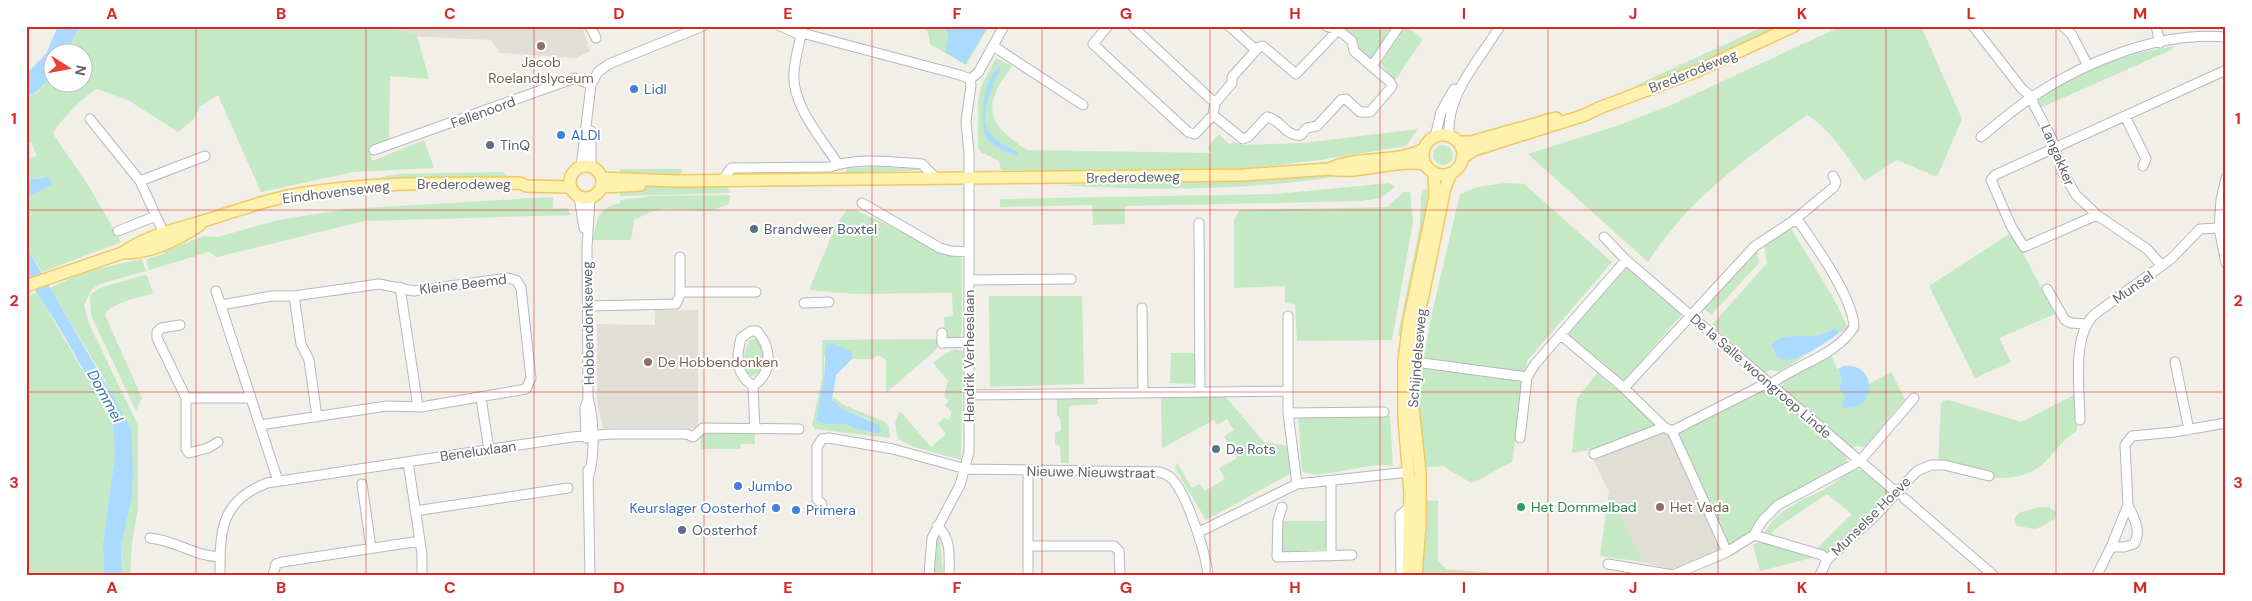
<svg xmlns="http://www.w3.org/2000/svg" width="2252" height="601" viewBox="0 0 2252 601" font-family="'DM Sans',sans-serif">
	<rect width="100%" height="100%" fill="#f1efe8"/>
	<path fill="#e1ded6" d="M381,26H582L590,51L576,58L500,53L491,40L386,35Z
		M655,310H698V428H603L597,402V324L655,325Z
		M1662,430L1670,433L1723,547L1672,570L1643,562L1592,457L1605,456Z"/>
	<path fill="#c5e8c5" d="M80,26H383L417,35L429,79L390,76L389,140L369,147L372,161L424,140L434,168L354,172L261,192L218,95L200,106L194,119L178,132L128,100L97,89C85,95 59,121 53,134L90,188L121,242L42,272L26,246V198L52,185V181L43,177L26,180V159L37,156L31,142H26V98L39,91L52,75V82H82V52H66Z
		M923,26H989L966,65L930,44L928,33Z
		M1340,26H1397L1372,62L1357,49Z
		M1406,26L1423,39L1394,82L1381,63Z
		M1765,26H1779L1698,64L1626,90Z
		M1842,26H1921L1962,119L1938,175L1935,176L1897,160L1864,181C1848,158 1831,129 1807,115C1745,159 1690,197 1648,262L1528,154L1619,125L1669,106Z
		M2175,46L2171,50L2040,108L2036,102C2075,71 2127,53 2175,46Z
		M996,58L1012,66C1007,75 1000,81 996,92C983,121 1006,135 1027,150L1211,153L1208,147L1219,134L1230,145L1233,141L1241,145L1304,143L1418,129L1406,146L1320,160L1238,170L1113,172L1001,170L999,161L981,152L978,147V101L981,87Z
		M1433 155a10 10 0 1 1 20 0a10 10 0 1 1-20 0Z
		M881,167L918,169L919,168L924,170L846,174L847,168Z
		M620,169H682L681,176L620,175Z
		M502,172L512,178L354,183L397,174Z
		M1351,174C1255,191 1155,191 1058,185L1298,178Z
		M1389,183L1395,187L1381,198L1362,201L1125,206V224L1093,225L1092,205L1000,207V199L1276,194Z
		M1506,183L1524,184L1612,262L1527,361L1512,462C1497,468 1486,478 1471,483L1443,466L1427,467L1421,460L1416,408L1419,383L1433,309L1460,194L1477,187Z
		M684,185H726L730,193L620,196V188Z
		M1424,189L1429,191L1403,338L1398,335L1420,225L1421,195Z
		M1404,192H1410L1413,222L1392,340L1297,341L1295,304L1285,303V286L1234,288V219L1240,210L1387,207Z
		M730,195L729,204L710,211L667,209L650,212L634,220L631,240H593C598,218 596,209 620,203V200L653,196Z
		M553,197V209L567,208L571,215L364,221L217,257L209,252L149,270L146,259L164,254V252L204,236L218,237L278,220L347,209Z
		M847,210L857,211L962,259V331L959,339H948L945,334L944,317L953,316L952,293L855,294L809,290L836,225Z
		M1790,227L1833,297L1848,328L1838,334V329L1834,328L1821,336L1779,339L1774,342L1773,351C1782,363 1794,359 1806,355L1779,372L1770,370L1764,373L1712,325L1767,263L1764,245Z
		M2012,232L2055,314L1999,338L2011,362L1975,378L1929,286Z
		M1757,252L1759,263L1711,315L1703,308Z
		M142,259L146,271L100,284L92,289L84,305L89,324L138,425V508L132,543L130,575H122L121,546L132,497L133,475L105,380L50,288L87,271Z
		M1627,266L1684,312L1622,383L1566,334Z
		M144,275L147,276L153,293C140,298 111,302 105,315L142,398L136,411L91,315L90,295L100,288Z
		M37,292L112,421L115,455L103,543L104,575H26V297Z
		M989,296H1082L1084,384L990,387Z
		M757,339C765,348 768,375 751,376L746,372L743,359L749,340Z
		M937,339V349L886,393V360L878,355L872,359H852V352L824,357V380L816,420L825,424H847L873,434L870,420L841,408L832,400L834,397L844,405L885,422L889,427L890,438L815,429L812,425L822,379V340Z
		M955,349L963,351L961,460L914,447L898,439L895,423L900,411L931,447L946,434L938,424L945,417L948,420L951,417V412L945,405L949,401L944,396L948,381L933,363L945,354Z
		M1829,350L1842,379L1869,387V384L1891,372L1905,399L1865,447L1857,446L1852,448L1782,389L1784,379Z
		M1171,353H1196L1195,384L1170,383Z
		M1597,373L1648,416L1657,428L1596,449L1572,453L1577,399Z
		M1761,389L1766,394H1776L1846,454L1847,464L1791,496L1756,533L1729,545L1677,430Z
		M2076,394L2077,431C2063,439 2055,452 2044,463C2012,490 1974,474 1938,465L1941,404L1943,401L1949,400L2021,422Z
		M1224,395L1264,442L1288,446L1290,474L1206,520L1175,468L1177,463L1192,488L1200,484L1205,491L1225,479L1219,468L1237,458L1224,436L1234,430L1227,419L1217,425L1214,420L1162,448L1161,396Z
		M1098,396V404L1069,406V463H1061L1060,446L1055,444V433L1061,430V421L1057,415V397Z
		M1298,416H1390L1393,466C1367,460 1321,482 1302,471Z
		M707,432L755,433V444H741L740,449H701V436Z
		M1852,469L1864,470L1892,493L1832,554L1816,549L1852,514L1827,494L1774,530L1771,536L1764,534C1777,509 1799,502 1823,490C1833,484 1843,477 1852,469Z
		M1609,492L1643,562L1600,556Z
		M1423,500L1438,501V561L1446,569L1516,575H1418Z
		M2039,507H2049L2056,512L2055,519L2036,529L2016,526L2014,519L2019,513Z
		M1278,521H1328V554H1278Z
		M940,538L943,575H931L935,540Z
		M1763,541L1815,557L1760,571L1753,545Z"/>
	<path fill="#aadaff" d="M58,26H80L66,52H52V75L39,90L26,98V74L46,54Z
		M944,26H988L965,64L945,52L949,35Z
		M1001,66C1000,73 994,80 992,87C978,125 984,137 1018,152L1017,156C1008,152 993,148 987,138C978,124 984,72 1001,66Z
		M47,177L52,181V185L26,198V180Z
		M26,246L131,428L133,475L132,497L121,546L122,575H104L103,543L115,455L112,421L62,332L26,276Z
		M1834,328L1838,329V334C1824,343 1778,380 1772,345C1782,328 1817,344 1834,328Z
		M833,344L852,352V359L836,375L832,400L841,408L879,425L881,429L879,434L856,429L847,424H825L816,420L824,379L826,345Z
		M1844,366C1879,363 1877,414 1842,407L1845,396L1839,389L1842,379L1838,369Z"/>
	<g fill="none" stroke-linecap="round" stroke-linejoin="round">
		<g stroke="#b5b8bc" stroke-width="11">
			<path id="minor" d="M590,26L596,38
				M780,26L801,35
				M803,26C800,41 795,57 794,72C791,104 821,138 838,164
				M1108,26L1093,44L1188,132L1195,134L1213,115L1215,103L1232,83V77L1259,47L1263,46L1296,74L1338,30
				M1132,26L1215,103
				M1229,26L1256,50
				M1973,26L2022,89L2032,97L2034,105L2052,139L2063,173L2076,195L2097,215L2147,249L2162,266
				M2063,26L2072,35L2088,66
				M2156,26L2160,43
				M802,33L960,75L970,79
				M993,46L1083,105
				M1372,66L1399,26
				M970,79L978,73L1004,26
				M1213,115L1243,139L1248,137L1267,117C1281,119 1285,137 1301,135L1307,128L1317,126L1341,100L1346,99L1360,112H1370L1389,90L1392,86L1390,82L1354,51L1352,41L1347,37L1338,30L1326,26
				M2125,116L2146,159L2143,166
				M90,119L140,181L166,238
				M591,131V167
				M1449,136C1446,94 1479,61 1500,26
				M1435,137L1441,112L1454,89
				M1981,137C1998,123 2014,109 2032,97C2086,61 2160,31 2226,37
				M374,150L575,78L591,85
				M581,167L591,85L598,72L609,64L703,26
				M723,180L731,168L830,167C858,157 894,162 922,164L937,179
				M140,181L205,156
				M579,197L584,228
				M862,203L940,248L951,251L969,252
				M2097,215L2024,247L2011,226L1991,180L1995,175L2226,70
				M1199,223L1200,392
				M2219,228L2226,263
				M118,231L156,216
				M1604,237L1626,260L1896,492
				M969,280L1071,279
				M400,287L418,407
				M2047,289L2065,320L2071,323L2085,324
				M216,291L278,481
				M680,292H756
				M294,296L301,344L309,360L317,417
				M804,303L829,302
				M221,305L272,296H294L379,284L414,291L508,278L516,280L521,288L531,378L526,389L421,407L387,406L260,425
				M588,306L676,304L680,295V257
				M1142,308L1143,392
				M1288,316V413L1297,484
				M180,325L161,328L157,332V338L186,398V449L189,453L208,448L218,442
				M942,333V343L969,342
				M1561,335L1624,388L1664,427L1672,431L1727,552
				M1408,361L1527,377
				M2175,362L2189,430
				M753,386C735,373 736,358 741,338L751,331H757C772,348 773,373 753,386L755,429
				M1624,388L1755,246L1793,221L1834,187L1836,182L1833,176
				M970,395L1288,391
				M186,398H251
				M481,398L489,450
				M1288,413L1384,412
				M2080,420C2080,390 2071,335 2095,314L2171,259L2200,229L2219,228L2221,200L2226,178
				M1672,431L1761,386L1771,384C1797,364 1836,356 1854,327C1853,298 1816,246 1799,222L1793,221
				M586,438L585,408L588,399
				M1520,438L1527,377L1535,364L1626,260
				M1594,454L1664,427
				M408,462L422,554V575
				M588,470L590,575
				M1028,471V575
				M589,475C595,455 594,418 588,398L587,248L590,198
				M362,484L371,548
				M1331,486V556
				M1904,498L1993,575
				M822,504L817,499V447L822,439L829,438L893,449L966,469L1160,472C1163,473 1167,475 1170,477C1186,490 1206,554 1208,575
				M2128,505L2125,445L2132,436L2174,432L2226,423
				M2128,505C2134,518 2142,531 2134,544L2124,547H2111Z
				M1282,507L1278,520L1277,557L1352,555
				M415,511L568,488
				M937,526C952,539 949,556 949,575
				M1199,532L1297,484L1409,472
				M1754,535L1822,555L1827,560
				M150,538C174,540 194,556 220,557
				M1028,546H1114L1119,551L1120,575
				M1608,564L1673,575L1727,552L1754,535L1762,521L1778,505L1860,461L1914,398
				M220,575C220,531 220,501 267,483L572,437L611,434H687L693,437L703,428L799,429
				M273,575L276,564L282,562L420,541
				M929,575L932,538L960,485L969,452V153L966,121L971,85L970,79
				M1401,575L1400,515L1410,507
				M1820,575L1827,560L1874,517L1917,471L1931,465H1944L1989,476
				M2097,575L2111,547"/>
		</g>
		<g stroke="#f2c960" stroke-width="14">
			<path id="major" d="M1423 155a20 20 0 1 1 40 0a20 20 0 1 1-40 0Z
				M1458,142H1471L1556,118
				M1462,158L1474,150L1585,115L1599,108L1695,72L1794,26
				M570 182a16 16 0 1 1 32 0a16 16 0 1 1-32 0Z
				M1329,169C1359,155 1396,164 1424,149
				M602,178L676,181L1243,175L1329,169C1361,175 1393,159 1425,164
				M601,187L640,185
				M122,253C148,235 181,228 210,219C242,209 272,198 305,193C376,181 449,184 520,183L526,186L570,187
				M26,286L122,253C151,253 176,241 200,225
				M1408,575L1410,493L1404,418V360L1409,321L1435,197L1434,173
				M1416,575L1420,524V472L1412,398L1418,319L1445,188L1451,173"/>
		</g>
		<use href="#minor" stroke="#fff" stroke-width="9"/>
		<use href="#major" stroke="#fff2af" stroke-width="11"/>
	</g>
	<path fill="none" stroke="#d62828" stroke-width="1" stroke-opacity="0.55" d="M196,26V575M366,26V575M534,26V575M704,26V575M872,26V575M1042,26V575M1210,26V575M1380,26V575M1548,26V575M1718,26V575M1886,26V575M2056,26V575M26,210H2226M26,392H2226"/>
	<g fill="#8d6e63" stroke="#fff" stroke-width="2">
		<circle cx="541" cy="46" r="5"/>
		<circle cx="648" cy="362" r="5"/>
		<circle cx="1660" cy="507" r="5"/>
	</g>
	<g fill="#3f7fe0" stroke="#fff" stroke-width="2">
		<circle cx="634" cy="89" r="5"/>
		<circle cx="561" cy="135" r="5"/>
		<circle cx="738" cy="486" r="5"/>
		<circle cx="776" cy="508" r="5"/>
		<circle cx="796" cy="510" r="5"/>
	</g>
	<g fill="#5c6f8a" stroke="#fff" stroke-width="2">
		<circle cx="490" cy="145" r="5"/>
		<circle cx="754" cy="229" r="5"/>
		<circle cx="1216" cy="449" r="5"/>
		<circle cx="682" cy="530" r="5"/>
	</g>
	<circle fill="#2e9e5b" stroke="#fff" stroke-width="2" cx="1521" cy="507" r="5"/>
	<g text-anchor="middle" dominant-baseline="central" stroke-width="4" stroke-linejoin="round" paint-order="stroke">
		<g font-size="14" fill="#785e54" stroke="#fff" text-anchor="start">
			<text x="541" y="62" text-anchor="middle">Jacob<tspan x="541" dy="16">Roelandslyceum</tspan></text>
			<text x="658" y="362">De Hobbendonken</text>
			<text x="1670" y="507">Het Vada</text>
		</g>
		<g font-size="14" fill="#5f6368" stroke="#fff">
			<text transform="translate(1693 71) rotate(-22)">Brederodeweg</text>
			<text transform="translate(483 112) rotate(-20)">Fellenoord</text>
			<text transform="translate(2058 155) rotate(67)">Langakker</text>
			<text transform="translate(1133 177) rotate(-1)">Brederodeweg</text>
			<text x="464" y="184">Brederodeweg</text>
			<text transform="translate(336 192) rotate(-7)">Eindhovenseweg</text>
			<text transform="translate(463 284) rotate(-7)">Kleine Beemd</text>
			<text transform="translate(2133 287) rotate(-35)">Munsel</text>
			<text transform="translate(588 323) rotate(-91)">Hobbendonkseweg</text>
			<text transform="translate(969 356) rotate(-90)">Hendrik Verheeslaan</text>
			<text transform="translate(1417 358) rotate(-85)">Schijndelseweg</text>
			<text transform="translate(1761 376) rotate(41)">De la Salle woongroep Linde</text>
			<text transform="translate(478 451) rotate(-8)">Beneluxlaan</text>
			<text transform="translate(1091 472) rotate(1)">Nieuwe Nieuwstraat</text>
			<text transform="translate(1871 516) rotate(-45)">Munselse Hoeve</text>
		</g>
		<g font-size="14" fill="#366cbe" stroke="#fff" text-anchor="start">
			<text x="644" y="89">Lidl</text>
			<text x="571" y="135">ALDI</text>
			<text x="748" y="486">Jumbo</text>
			<text x="766" y="508" text-anchor="end">Keurslager Oosterhof</text>
			<text x="806" y="510">Primera</text>
		</g>
		<g font-size="14" fill="#4e5e75" stroke="#fff" text-anchor="start">
			<text x="500" y="145">TinQ</text>
			<text x="764" y="229">Brandweer Boxtel</text>
			<text x="1226" y="449">De Rots</text>
			<text x="692" y="530">Oosterhof</text>
		</g>
		<g font-size="14" fill="#27864d" stroke="#fff" text-anchor="start">
			<text x="1531" y="507">Het Dommelbad</text>
		</g>
		<g font-size="15" font-style="italic" fill="#4174aa" stroke="#fff">
			<text transform="translate(105 396) rotate(61)">Dommel</text>
		</g>
	</g>
	<rect width="2252" height="601" fill="none" stroke="#ffffff" stroke-width="55"/>
	<g transform="translate(68 68) rotate(101)"><circle r="24" fill="#ffffff" stroke="#bfc1c3"/>
	<path d="M0-4L9 19L0 12L-9 19Z" fill="#ea4335"/>
	<text y="-8" font-size="14" font-weight="bold" text-anchor="middle" fill="#5f6368">N</text>
	</g>
	<rect x="28" y="28" width="2196" height="546" fill="none" stroke="#d62828" stroke-width="2"/>
	<g font-size="16" text-anchor="middle" font-weight="bold" fill="#d62828">
		<text x="112" y="19">A</text>
		<text x="281" y="19">B</text>
		<text x="450" y="19">C</text>
		<text x="619" y="19">D</text>
		<text x="788" y="19">E</text>
		<text x="957" y="19">F</text>
		<text x="1126" y="19">G</text>
		<text x="1295" y="19">H</text>
		<text x="1464" y="19">I</text>
		<text x="1633" y="19">J</text>
		<text x="1802" y="19">K</text>
		<text x="1971" y="19">L</text>
		<text x="2140" y="19">M</text>
		<text x="14" y="124">1</text>
		<text x="2238" y="124">1</text>
		<text x="14" y="306">2</text>
		<text x="2238" y="306">2</text>
		<text x="14" y="488">3</text>
		<text x="2238" y="488">3</text>
		<text x="112" y="593">A</text>
		<text x="281" y="593">B</text>
		<text x="450" y="593">C</text>
		<text x="619" y="593">D</text>
		<text x="788" y="593">E</text>
		<text x="957" y="593">F</text>
		<text x="1126" y="593">G</text>
		<text x="1295" y="593">H</text>
		<text x="1464" y="593">I</text>
		<text x="1633" y="593">J</text>
		<text x="1802" y="593">K</text>
		<text x="1971" y="593">L</text>
		<text x="2140" y="593">M</text>
	</g>
</svg>
